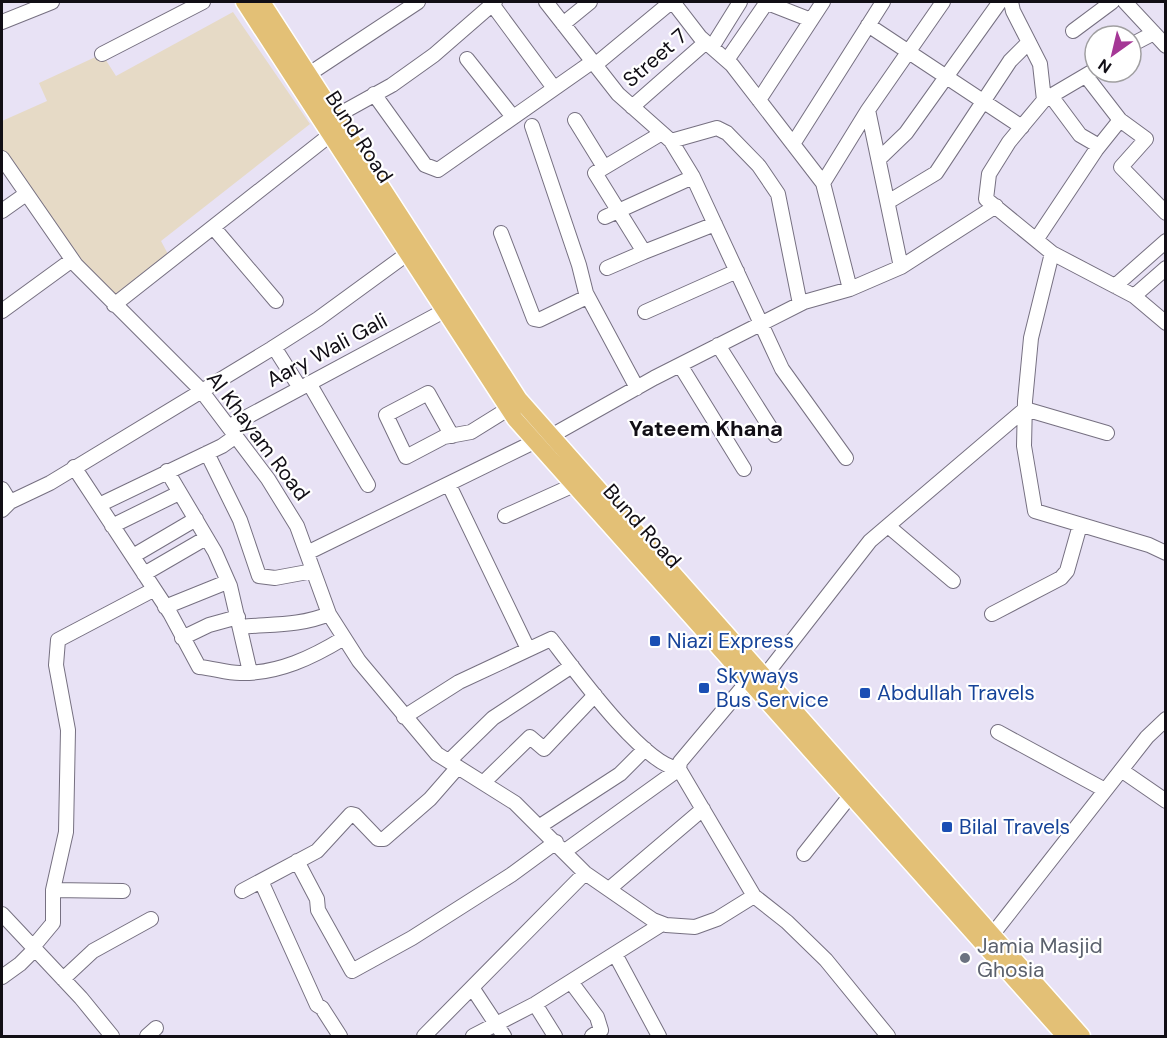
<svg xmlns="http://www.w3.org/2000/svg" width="1167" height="1038" viewBox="0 0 1167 1038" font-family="'DM Sans',sans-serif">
	<rect width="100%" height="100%" fill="#e8e2f5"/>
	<path fill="#e6dac6" d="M233,12L310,124L161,241L169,256L114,301L72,260L2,157V121L47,101L39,83L102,54L116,76Z"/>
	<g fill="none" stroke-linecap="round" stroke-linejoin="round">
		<g stroke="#767081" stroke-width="16">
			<path id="minor" d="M546,2L618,94L671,141L693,177L782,369L846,458
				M673,2L700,37L732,65L823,183L850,289
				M765,2L811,20
				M1011,2L1013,11L1040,64L1044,100L1009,142L989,174L986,199L1052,253L1134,296L1166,323
				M1125,2L1166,46
				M492,4L554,88
				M2,22L52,2
				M563,24L590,2
				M868,25L1022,127
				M1073,31L1112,2
				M1131,45L1154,33
				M712,47L740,2
				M102,54L203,2
				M467,59L513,117
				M727,60L767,2
				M595,65L671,2
				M1086,76L1120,120L1146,139L1121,167L1166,213
				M300,80L418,2
				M374,94L425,165L438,170L592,62
				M1051,96L1080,135L1099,146
				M759,100L823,2
				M1044,100L1095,70
				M632,107L706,42
				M868,110L901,267
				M336,116L392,85L434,55L495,2
				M575,120L604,167
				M532,126L579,265L586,293L637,388
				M662,133L595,173L644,252L715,224
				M671,141L717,128L727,133L759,166L778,194L800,304
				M793,144L883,2
				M2,158L76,265L200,389L268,479L297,526L329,614L359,661L437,754L515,803L585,873L653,920L666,925L695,927L717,919L754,896
				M879,159L906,133L999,3
				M823,183L868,110L943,2
				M888,202L936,173L1010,61L1028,43
				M2,211L26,194
				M605,217L693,177
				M213,227L276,301
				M501,233L534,319L539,320L587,297
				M1036,240L1096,150L1120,120
				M1052,253L1031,338L1025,401L1024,446L1035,511L1149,545L1166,553
				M607,268L644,252
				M1115,286L1166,241
				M1134,296L1166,268
				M114,305L330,135
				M2,311L72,260
				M645,312L737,271
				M718,345L775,435
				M274,347L300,388
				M680,365L744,469
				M309,383L368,485
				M230,426L444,311
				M452,436L428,393L386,415L406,457L444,437L471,432L508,409
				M551,436L654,378L804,302L850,289L901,267L996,206
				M207,453L240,520L259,576L275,578L313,571
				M74,467L170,613L199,667C213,668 226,673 240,673C278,674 313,657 344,638
				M167,471L215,552L230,586L250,672
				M449,485L528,649
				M2,489L10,502
				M99,505L222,446L236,436
				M2,510L10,502L50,483L271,349L318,319L407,254
				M505,516L574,485
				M112,526L179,493
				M888,526L953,581
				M307,553L536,441
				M133,556L196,519
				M144,574L206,538
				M165,607L227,582
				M992,614L1061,578L1067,571L1080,525
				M241,627C271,624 300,626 329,614
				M182,638L209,625L238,617
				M764,677L870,541L1025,409L1107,433
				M404,717L459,682L551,639C574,669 643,765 679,769
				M998,732L1105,790
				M449,761L493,718L572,666
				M679,769L754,896L787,922L826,960L888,1036
				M1121,770L1166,801
				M483,783L530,737L544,749L595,695
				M540,826L620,774L645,749
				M565,851L679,769L680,762L748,681
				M804,854L850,796
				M297,861L317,899L318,910L352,971L412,938L511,875L556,842
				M261,881L317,1005L322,1008L340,1036
				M609,889L703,809
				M53,890L123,891
				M242,891L317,851L351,814L355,815L378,839H384L430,799L458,767
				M2,914L81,998L112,1036
				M992,935L1147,737L1166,719
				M33,947L53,923V890L66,832L68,730L56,665L58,640L153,590
				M615,954L659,1036
				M2,977L20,964L35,949
				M63,979L93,951L151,919
				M571,982L597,1017L601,1030L592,1036
				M473,989L504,1036
				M535,1004L555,1036
				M147,1036L156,1028
				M424,1036L585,873
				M473,1036L535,1004L662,924"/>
		</g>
		<g stroke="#fff" stroke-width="19">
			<path id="major" d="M244,2L515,419L1065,1036
				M262,2L519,399L1082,1036"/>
		</g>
		<use href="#minor" stroke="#fff" stroke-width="14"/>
		<use href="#major" stroke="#e3c076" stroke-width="16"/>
	</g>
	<g fill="#1a4fb4" stroke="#fff" stroke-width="2">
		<rect x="649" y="635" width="12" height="12" rx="3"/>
		<rect x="698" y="682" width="12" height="12" rx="3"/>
		<rect x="859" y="687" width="12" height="12" rx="3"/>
		<rect x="941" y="821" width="12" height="12" rx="3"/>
	</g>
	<circle fill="#6b7280" stroke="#fff" stroke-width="2" cx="965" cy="958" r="6"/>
	<g text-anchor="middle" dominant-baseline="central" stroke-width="4.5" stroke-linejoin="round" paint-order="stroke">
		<g font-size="21" fill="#110e15" stroke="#fff">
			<text transform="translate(655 58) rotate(-41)">Street 7</text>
			<text transform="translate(359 137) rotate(57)">Bund Road</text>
			<text transform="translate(327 350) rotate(-28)">Aary Wali Gali</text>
			<text transform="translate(258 436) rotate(53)">Al Khayam Road</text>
			<text transform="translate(642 526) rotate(48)">Bund Road</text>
		</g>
		<g font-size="21" fill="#164399" stroke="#fff" text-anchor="start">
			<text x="667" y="641">Niazi Express</text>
			<text x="716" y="676">Skyways<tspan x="716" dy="24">Bus Service</tspan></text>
			<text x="877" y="693">Abdullah Travels</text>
			<text x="959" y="827">Bilal Travels</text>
		</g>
		<g font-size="21" fill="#5b616d" stroke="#fff" text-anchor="start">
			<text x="977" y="946">Jamia Masjid<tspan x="977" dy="24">Ghosia</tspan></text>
		</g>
		<g font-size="22" font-weight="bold" fill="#110e15" stroke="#fff">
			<text x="706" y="428">Yateem Khana</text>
		</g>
	</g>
	<rect width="1167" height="1038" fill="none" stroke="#110e15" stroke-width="6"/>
	<g transform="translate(1113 54) rotate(214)"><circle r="28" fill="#ffffff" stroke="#a09fa1" stroke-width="1.5"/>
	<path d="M0-4.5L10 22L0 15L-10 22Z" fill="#a53796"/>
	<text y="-9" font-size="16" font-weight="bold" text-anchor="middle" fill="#110e15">N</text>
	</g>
</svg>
